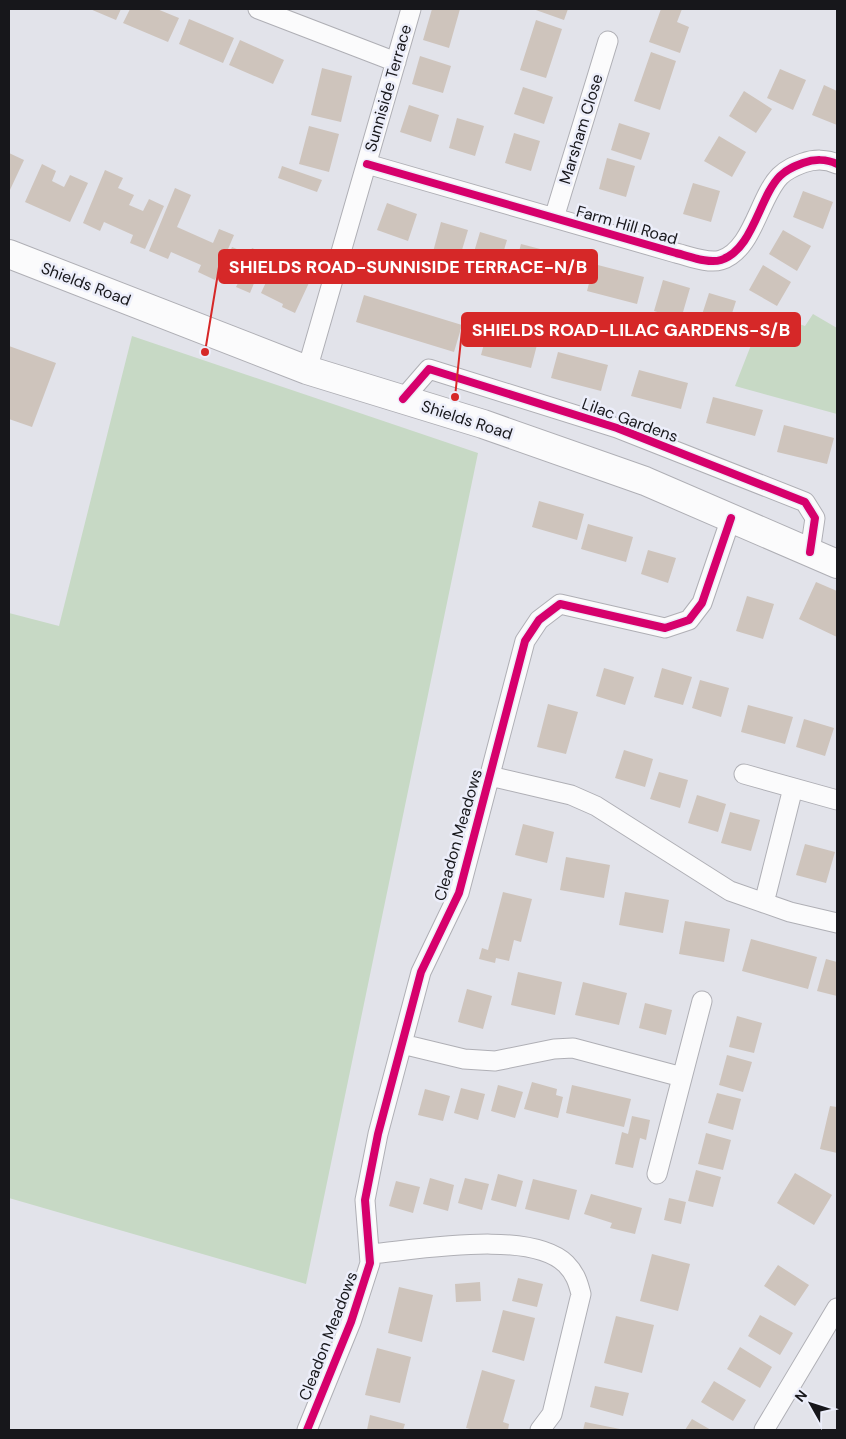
<svg xmlns="http://www.w3.org/2000/svg" width="846" height="1439" viewBox="0 0 846 1439" font-family="'DM Sans',sans-serif">
	<rect width="100%" height="100%" fill="#e2e3ea"/>
	<path fill="#c7d9c5" d="M764,312L805,326L813,314L837,328V414L735,386Z
		M132,336L478,453L306,1284L9,1198V613L59,626Z"/>
	<path fill="#cec4bc" d="M90,9H121L116,20Z
		M130,9H157L179,18L168,42L123,23Z
		M432,9H460L449,48L423,40Z
		M533,9H568L564,20Z
		M661,9H682L677,22L689,27L680,53L649,42Z
		M189,19L234,38L223,63L179,44Z
		M536,20L562,29L546,78L520,70Z
		M240,40L284,60L273,84L229,65Z
		M651,52L676,61L660,110L634,101Z
		M420,56L451,66L443,93L412,84Z
		M322,68L352,76L341,122L311,115Z
		M780,69L806,80L793,110L767,98Z
		M824,85L837,91V125L812,115Z
		M523,87L553,97L544,124L514,114Z
		M744,91L772,109L756,133L729,116Z
		M409,105L439,115L431,142L400,132Z
		M457,118L484,126L475,156L449,148Z
		M619,123L650,133L641,160L611,150Z
		M309,126L339,134L329,172L299,164Z
		M514,133L540,141L531,171L505,163Z
		M719,136L746,152L732,177L704,161Z
		M9,153L24,160L9,192Z
		M607,158L635,166L626,197L599,189Z
		M42,164L56,171L52,181L64,187L70,175L88,183L70,222L25,202Z
		M282,166L322,180L317,192L278,178Z
		M105,170L123,178L118,188L134,195L129,205L143,211L149,199L164,206L145,249L130,243L133,235L104,222L100,231L83,223Z
		M693,183L720,191L711,222L683,214Z
		M175,188L191,195L177,227L213,243L219,229L234,235L215,280L198,272L201,265L171,252L168,259L149,251Z
		M803,191L833,202L823,229L793,217Z
		M387,203L417,214L408,241L377,230Z
		M441,222L468,230L459,260L433,252Z
		M783,230L811,246L797,271L769,254Z
		M480,232L507,240L498,270L471,262Z
		M521,244L571,257L564,283L514,270Z
		M232,247L249,254L252,248L266,254L250,293L236,287L239,281L221,273Z
		M297,264L314,272L295,313L282,307L283,304L261,293L273,267L291,276Z
		M594,264L644,277L637,304L587,291Z
		M763,265L791,282L777,306L749,290Z
		M663,280L690,288L681,319L654,311Z
		M709,293L736,301L726,332L699,324Z
		M364,295L462,325L454,352L356,322Z
		M488,329L538,341L531,368L481,355Z
		M9,346L56,363L32,427L9,419Z
		M558,352L608,365L601,391L551,378Z
		M639,370L688,383L681,409L631,396Z
		M713,397L763,410L755,436L706,423Z
		M784,425L834,438L827,464L777,452Z
		M539,501L584,514L577,540L532,527Z
		M588,524L633,537L626,562L581,549Z
		M648,550L676,558L668,583L641,574Z
		M816,582L837,591V637L799,619Z
		M747,596L774,604L763,639L736,631Z
		M604,668L634,677L625,705L596,696Z
		M662,668L692,677L683,705L654,697Z
		M700,680L729,688L721,717L692,708Z
		M548,704L578,712L566,754L537,747Z
		M748,705L793,717L785,744L741,732Z
		M804,719L834,728L825,756L796,747Z
		M624,750L653,759L645,787L615,778Z
		M659,772L688,780L680,808L650,799Z
		M697,795L726,804L718,832L688,823Z
		M730,812L760,820L751,851L721,843Z
		M523,824L554,832L547,863L515,855Z
		M805,844L835,852L826,883L796,875Z
		M566,857L610,865L604,898L560,890Z
		M503,892L532,899L521,942L514,940L509,961L496,958L495,963L479,959L482,948L488,950Z
		M625,892L669,900L663,933L619,925Z
		M685,921L730,929L724,962L679,954Z
		M751,939L817,957L808,989L742,971Z
		M826,959L837,962V996L817,991Z
		M518,972L562,982L555,1015L511,1005Z
		M583,982L627,993L619,1025L575,1015Z
		M467,989L492,996L483,1029L458,1022Z
		M645,1003L672,1010L666,1035L639,1028Z
		M737,1016L762,1023L754,1053L729,1047Z
		M727,1055L752,1062L743,1092L719,1085Z
		M532,1082L557,1089L556,1095L563,1097L558,1118L524,1109Z
		M498,1085L523,1092L515,1118L491,1111Z
		M572,1085L631,1099L624,1127L566,1113Z
		M461,1088L485,1094L478,1120L454,1113Z
		M425,1089L450,1096L443,1121L418,1115Z
		M717,1093L741,1099L733,1130L708,1123Z
		M830,1106L837,1107V1153L820,1149Z
		M632,1116L650,1120L646,1140L640,1138L633,1168L615,1164L622,1132L628,1134Z
		M706,1133L731,1140L723,1170L698,1164Z
		M696,1170L721,1177L713,1207L688,1201Z
		M795,1173L832,1195L814,1225L777,1203Z
		M498,1174L523,1181L516,1207L491,1200Z
		M430,1178L454,1185L448,1211L423,1204Z
		M465,1178L489,1184L482,1210L458,1203Z
		M533,1179L577,1190L569,1220L525,1209Z
		M396,1181L420,1187L413,1213L389,1206Z
		M591,1194L642,1208L635,1234L610,1228L612,1223L584,1214Z
		M669,1198L686,1202L681,1224L664,1220Z
		M652,1254L690,1264L678,1311L640,1301Z
		M778,1265L809,1285L795,1306L764,1286Z
		M518,1278L543,1284L537,1307L512,1301Z
		M480,1282L481,1301L456,1302L455,1284Z
		M399,1287L433,1295L422,1342L388,1333Z
		M503,1310L535,1318L524,1361L492,1352Z
		M760,1315L793,1333L780,1355L748,1336Z
		M616,1316L654,1325L642,1373L604,1363Z
		M740,1347L772,1367L760,1388L727,1369Z
		M377,1348L411,1357L400,1403L365,1395Z
		M482,1370L515,1380L503,1422L509,1424L508,1430H474L466,1428Z
		M714,1381L746,1400L733,1421L701,1402Z
		M595,1386L629,1393L623,1416L590,1407Z
		M370,1415L405,1424L403,1430H367Z
		M692,1419L711,1430H685Z
		M585,1422L620,1429V1430H583Z"/>
	<g fill="none" stroke-linecap="round" stroke-linejoin="round">
		<g stroke="#afafb5" stroke-width="21">
			<path id="street" d="M258,9L396,62
				M367,164L676,253C689,256 708,264 721,260C753,250 759,197 780,176C787,169 795,166 803,163C814,159 827,159 837,164
				M554,218L608,41
				M307,370L411,9
				M403,399L429,369L617,428L805,502L815,518L810,552
				M744,774L837,800
				M490,776L571,795L596,806L730,891L790,912L837,923
				M764,903L793,788
				M402,1044L464,1059L495,1061L554,1049L573,1048L682,1077
				M657,1174L702,1001
				M370,1254C417,1250 530,1229 566,1264C575,1273 578,1282 581,1294L552,1414L540,1430
				M307,1430L351,1322L370,1263L365,1200L378,1134L421,972L459,893L525,641L539,620L560,604L665,628L689,620L702,603L731,518
				M764,1430L837,1308"/>
		</g>
		<g stroke="#afafb5" stroke-width="30">
			<path id="highway" d="M9,254L307,370L483,424L645,481L837,564"/>
		</g>
		<use href="#street" stroke="#fbfbfc" stroke-width="19"/>
		<use href="#highway" stroke="#fbfbfc" stroke-width="28"/>
		<g stroke="#eceefa" stroke-width="11">
			<path id="cycleway" d="M367,164L676,253C689,256 708,264 721,260C753,250 759,197 780,176C787,169 795,166 803,163C814,159 827,159 837,164
				M403,399L429,369L617,428L805,502L815,518L810,552
				M307,1430L351,1322L370,1263L365,1200L378,1134L421,972L459,893L525,641L539,620L560,604L665,628L689,620L702,603L731,518"/>
		</g>
		<use href="#cycleway" stroke="#d6006c" stroke-width="8"/>
	</g>
	<g text-anchor="middle" dominant-baseline="central" stroke-width="5" stroke-linejoin="round" paint-order="stroke">
		<g font-size="16" fill="#17171b" stroke="#eceefa">
			<text transform="translate(388 88) rotate(-74)">Sunniside Terrace</text>
			<text transform="translate(581 129) rotate(-73)">Marsham Close</text>
			<text transform="translate(627 225) rotate(16)">Farm Hill Road</text>
			<text transform="translate(86 284) rotate(21)">Shields Road</text>
			<text transform="translate(467 420) rotate(18)">Shields Road</text>
			<text transform="translate(630 420) rotate(20)">Lilac Gardens</text>
			<text transform="translate(458 835) rotate(-74)">Cleadon Meadows</text>
			<text transform="translate(328 1336) rotate(-69)">Cleadon Meadows</text>
		</g>
	</g>
	<path fill="none" stroke="#d62828" stroke-width="2" d="M205 352L219 267M455 397L462 330"/>
	<g fill="#d62828" stroke="#eceefa" stroke-width="2">
		<circle cx="205" cy="352" r="5"/>
		<circle cx="455" cy="397" r="5"/>
	</g>
	<g fill="#d62828" stroke="#d62828" stroke-width="2">
		<rect x="219" y="250" width="378" height="33" rx="5"/>
		<rect x="462" y="313" width="338" height="33" rx="5"/>
	</g>
	<g font-size="18" text-anchor="middle" font-weight="bold" fill="#fff">
		<text x="408" y="273">SHIELDS ROAD-SUNNISIDE TERRACE-N/B</text>
		<text x="631" y="336">SHIELDS ROAD-LILAC GARDENS-S/B</text>
	</g>
	<rect width="846" height="1439" fill="none" stroke="#17171b" stroke-width="20"/>
	<g transform="translate(811 1404) rotate(309)" stroke="#eceefa" stroke-width="4" paint-order="stroke">
	<path d="M0-4L9 19L0 12L-9 19Z" fill="#17171b"/>
	<text y="-8" font-size="14" font-weight="bold" text-anchor="middle" fill="#17171b">N</text>
	</g>
</svg>
